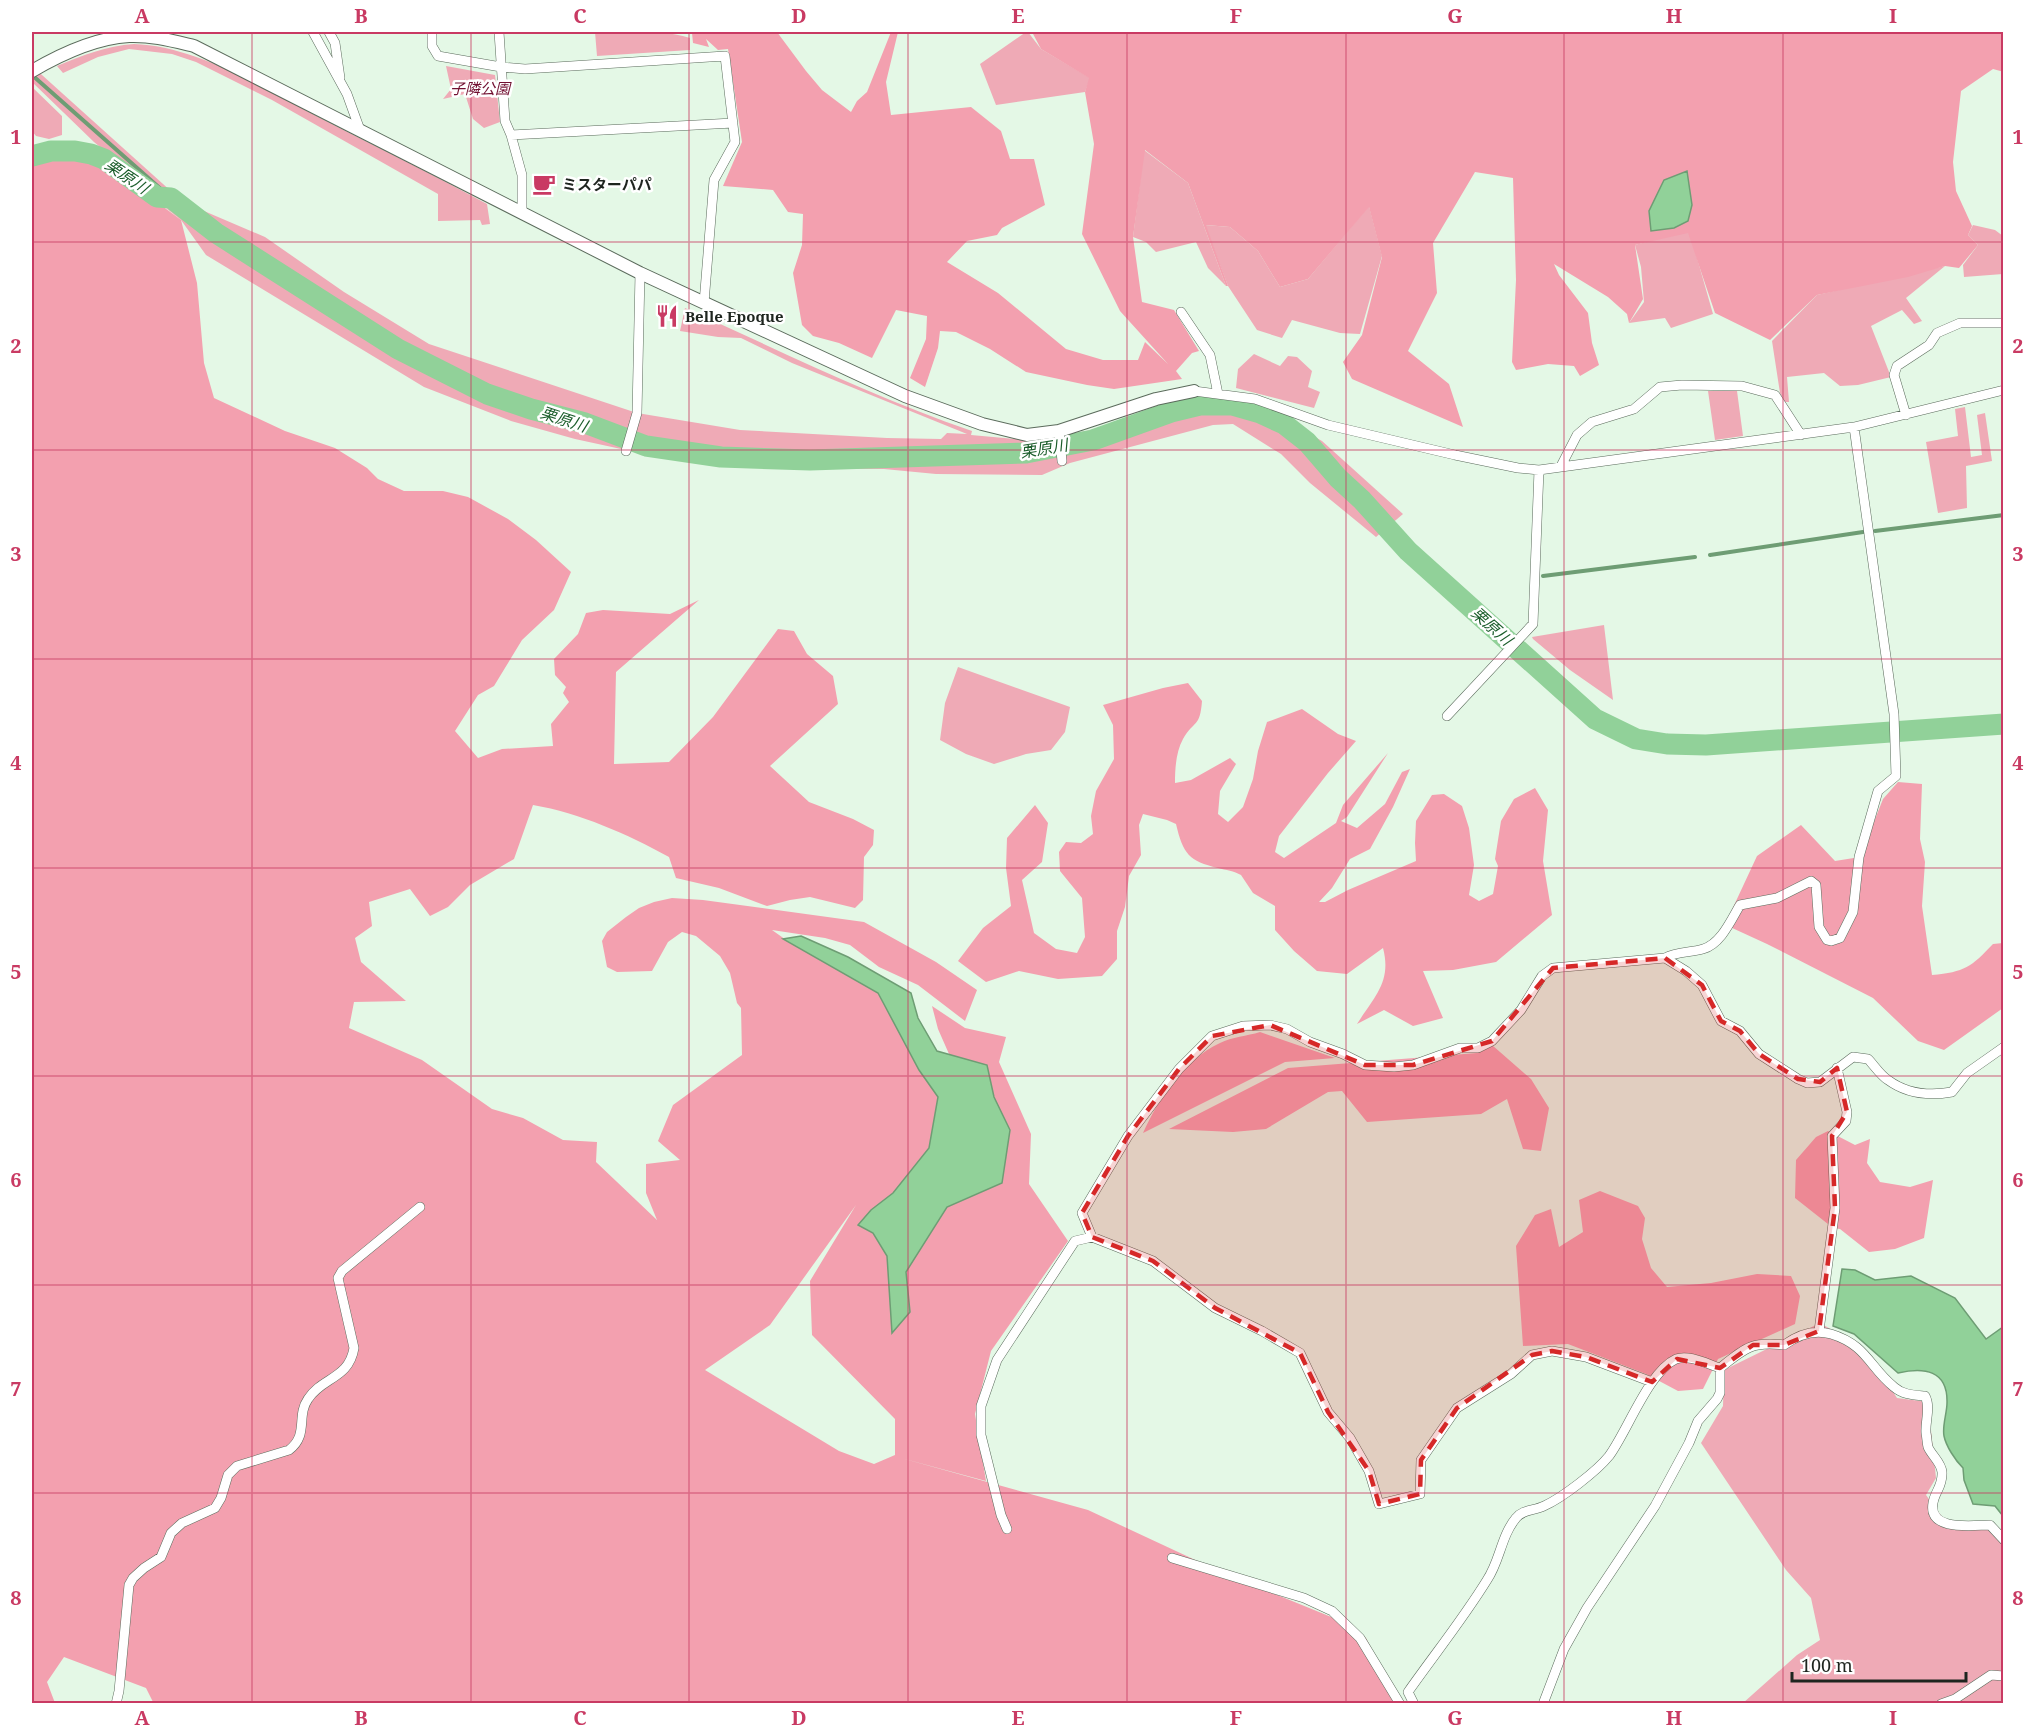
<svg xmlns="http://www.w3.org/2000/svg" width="2035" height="1735" viewBox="0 0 2035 1735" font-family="'Noto Serif','Noto Sans JP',serif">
	<rect width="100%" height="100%" fill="#e4f8e6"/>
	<path fill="#efaab6" d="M595,32C627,31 659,29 690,38V50L597,56Z
		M1026,32H1028L1041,49L1090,78L1085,92L996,105L980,64Z
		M134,44C199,46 270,92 328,122C381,149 434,175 487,204L490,224L482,225L480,220L438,221V194L272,100L196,62L172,54L129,49L98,57L63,73L57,66C83,55 106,46 134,44Z
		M32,66L183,202L265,237L344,292L429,344L637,413L740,430L887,438L941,439L947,433L967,434L792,363L741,338L718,337L680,331L685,308C781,351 873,397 972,431L971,435L1037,441L1091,430L1171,403L1211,397L1237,401L1261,406L1322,441L1403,514L1376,537L1310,483L1281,454L1233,424L1213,425L1070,463L1042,475L936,474L884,469L765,468L700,463L658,457L575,439L511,421L424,387L206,255L181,220L136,184L116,160L94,142L32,82Z
		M446,66L495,75L500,122L484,128L473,119L465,94L443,99L451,89Z
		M32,87L62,116V135L49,139L36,136L32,131Z
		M1144,150L1188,183L1226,286L1208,268L1196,242L1156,252L1146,242L1133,237Z
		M1369,206L1382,256L1360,334L1340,333L1292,320L1282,338L1257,330L1228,286L1205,225L1230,227L1258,251L1280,287L1308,279Z
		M1973,225L1995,230L2003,236V274L1964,277L1963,265L1978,245L1968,235Z
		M1689,230L1713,314L1671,328L1665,318L1629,323L1644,302L1641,267L1635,245Z
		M1945,266L1906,298L1922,321L1914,324L1902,310L1871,326L1891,377L1858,385L1840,386L1824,373L1787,377L1789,402H1784L1780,393L1772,341L1817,295Z
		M1254,354L1280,366L1288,356L1297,357L1312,371L1308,387L1320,392L1314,408L1236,388L1238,369Z
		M1708,391H1737L1743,436L1715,440Z
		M1965,407L1971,457L1982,455L1977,415L1985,413L1992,461L1966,466L1967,508L1938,513L1926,442L1958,436L1955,409Z
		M1604,625L1613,700L1570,670L1533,639L1532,637Z
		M958,667L1070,707L1065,732L1051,750L1026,754L994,764L966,754L940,740L945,703Z
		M1820,1323L1848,1339L1878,1369L1897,1398L1928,1402L1936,1478L1926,1495L1948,1525H1982L2003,1541V1703H1743L1797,1655L1820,1640L1811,1598L1786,1570L1701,1443L1723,1406L1724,1370Z"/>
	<path fill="#f3a0af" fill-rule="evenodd" d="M687,32H777L806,71L822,90L851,112L857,101L867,92L891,32H898L886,82L891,115L971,107L1001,131L1010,159H1034L1045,205L1002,228L997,235L967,241L947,262L998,293L1066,349L1103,360H1138L1145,342L1168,364L1120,311L1082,234L1094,144L1085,92L1089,78L1041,49L1032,32H2003L2004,72L1993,69L1961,91L1953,162L1956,191L1972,226L1968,235L1978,245L1959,268L1945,266L1908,277L1817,295L1770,340L1715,313L1688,233L1635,245L1643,299L1629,323L1627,314L1608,297L1554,264L1559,275L1588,313L1592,343L1599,365L1580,376L1574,366L1548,364L1516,370L1512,362L1516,280L1513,178L1475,172L1433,243L1437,293L1408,351L1449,384L1463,427L1352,379L1343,362L1362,335L1382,257L1369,207L1308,279L1280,287L1258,251L1230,227L1206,225L1228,286H1226L1188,183L1145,150L1133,237L1142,302L1174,310L1199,351L1192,353L1176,371L1182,379L1114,389L1087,385L1026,372L990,349L956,332L940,331L938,348L925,387L910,378L926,339L927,316L896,310L872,358L839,343L813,336L802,325L793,273L802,245L803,214L788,212L773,190L723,186L742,142L728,49L718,50L706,39L709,47L693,43L692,33Z
		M54,154L90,158L138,188L181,220L197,283L204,363L214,398L285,431L335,448L367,468L378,479L404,491H443L468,497L508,519L536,540L571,572L554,610L522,640L494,686L478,695L455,731L478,758L502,749L553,746L551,724L569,702L563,693L566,687L555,675L554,659L578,634L586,613L603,610L670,614L699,600L616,672L614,764L669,762L713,717L778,629L794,631L807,654L833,676L838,704L770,766L809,802L853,819L874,830L873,845L864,857L863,900L855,908L810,897L790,900L767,906L719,888L676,878L669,857C627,834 580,813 533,805L514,859L470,885L448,907L430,916L410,889L369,902L372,926L355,938L361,962L406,1001L354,1002L349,1028L422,1060L492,1109L523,1118L563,1140L597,1142L596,1162L657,1220L646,1193V1164L680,1160L658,1141L673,1105L742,1055L741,1008L737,1003L730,973L720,956L696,936L682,932L668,942L652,971L617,972L607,967L602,941L607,932L626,917L639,908L654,902L672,898L703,900L864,922L936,962L977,990L965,1021L918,985L879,967L850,945L825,938L772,930L789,942L878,993L931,1083L949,1054L938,1029L932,1006L965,1028L1006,1037L999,1062L1031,1134L1029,1184L1068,1241L991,1351L975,1414L986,1481L901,1458L1088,1510L1221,1572L1346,1623L1366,1638L1400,1703L154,1704L146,1688L64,1657L47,1682L55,1703L32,1704V163ZM856,1205L810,1281L812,1335L895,1419V1455L874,1464L839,1451L705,1370L770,1325Z
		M195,215L273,261L383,334L447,371L455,383L433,377L228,253L199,231Z
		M1188,683L1202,701C1200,728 1194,720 1183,739C1176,752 1175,768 1175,783L1191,780L1230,758L1236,764L1220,791L1218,814L1228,822L1243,807L1253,779L1258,751L1267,722L1302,709L1338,734L1356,741L1328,773L1279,836L1275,852L1284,858L1336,823L1343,805L1388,753L1347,817L1341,821L1357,828L1385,804L1402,772L1410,769L1393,807L1370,849L1350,859L1332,888L1319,902H1325L1348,890L1416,861L1415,843L1416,821L1432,795L1444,794L1462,806L1469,828L1474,865L1469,895L1479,901L1493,894L1498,866L1495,859L1501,821L1514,799L1535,788L1548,810L1543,861L1552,915L1496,962L1453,970L1423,971L1443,1018L1413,1026L1384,1010L1357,1024C1374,997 1392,982 1383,948L1347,974L1317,971L1294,951L1275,930V906L1253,893L1241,875C1234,871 1226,870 1218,868C1189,861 1183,854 1176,824L1167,820L1143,814L1139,825L1141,855L1129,876L1125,907L1117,931V959L1102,976L1058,979L1019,971L986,982L958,961L983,928L1011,906L1006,868L1007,838L1035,805L1048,823L1042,862L1022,880L1034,933L1056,949L1077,953L1085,937L1082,898L1060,871L1059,852L1066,842L1081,843L1093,834L1091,816L1096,791L1114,759L1113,725L1103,705L1163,688Z
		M1898,782L1922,784L1920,839L1925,862L1922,906L1932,975C1965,972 1971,967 1993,944L2003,943V1008L1944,1050L1918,1041L1873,998L1767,944L1730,927V914L1757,856L1801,825L1835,861L1860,857L1883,799Z
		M1260,1032L1335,1058L1285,1062L1143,1133C1160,1097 1182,1061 1220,1043C1232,1037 1247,1036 1260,1032Z
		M1492,1045L1531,1079L1549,1108L1541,1151L1523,1149L1507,1099L1481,1114L1367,1122L1342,1091L1328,1092L1266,1129L1233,1132L1169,1129L1288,1068L1477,1053Z
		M1828,1131L1855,1145L1870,1139L1867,1163L1880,1182L1910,1187L1933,1180L1924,1238L1895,1249L1869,1252L1840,1229L1833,1228L1795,1198L1796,1160L1816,1137Z
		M1600,1191L1638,1206L1645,1218L1642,1239L1651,1268L1667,1287L1711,1283L1757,1274L1791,1276L1800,1296L1795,1324L1718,1359L1703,1389L1678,1391L1646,1374L1568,1344L1523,1346L1516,1246L1535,1215L1551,1209L1559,1247L1583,1232L1579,1200Z"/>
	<path fill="#91d199" stroke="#6e9d74" stroke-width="1.5" d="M1687,171L1692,205L1688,221L1674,228L1651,231L1649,211L1664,180Z
		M801,936L848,957L911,993L918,1018L937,1051L987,1065L994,1097L1010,1130L1002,1183L947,1207L906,1272L910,1312L892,1333L887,1256L873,1233L858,1225L871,1210L893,1193L929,1148L938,1097L919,1070L878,993L783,939Z
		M1842,1269L1855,1270L1875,1280L1911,1276L1955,1298L1986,1339L2003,1327V1516L1995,1506L1973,1504L1964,1480L1963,1468C1955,1460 1946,1446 1944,1436C1942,1426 1947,1413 1947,1403C1948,1370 1924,1367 1898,1373L1854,1334L1833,1326Z"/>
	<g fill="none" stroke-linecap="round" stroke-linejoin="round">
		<path stroke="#6e9d74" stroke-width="4" d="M32,75L171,198
			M1875,531L2004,515
			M1710,555L1863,532
			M1543,576L1695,557"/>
		<path stroke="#91d199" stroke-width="21" d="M32,156L51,151H75L91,154L104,159L157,197L171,198L216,233L398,349L487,394L531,409L585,423L646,446L721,457L810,460L1026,453L1093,440L1171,412L1200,405H1232L1260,413L1284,424L1307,442L1338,478L1362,500L1408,551L1595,719L1636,739L1667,744L1706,745L2004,724"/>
		<g stroke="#5b6b5c" stroke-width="10">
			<path id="minor" d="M313,32L347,94L360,130
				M329,32L335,43L340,78
				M432,32V46L438,56L501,67L525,69L725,56L735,142L714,180L704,303
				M499,32L505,121L511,135L522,175V214
				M511,135L733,123
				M1181,312L1210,355L1218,394
				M1194,391L1255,399L1328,425L1455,455L1518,468L1539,470L1854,427L2004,390
				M1906,415L1894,375L1897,366L1929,345L1937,333L1960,323H2004
				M1059,431L1062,461
				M626,451L637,413L640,273
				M1561,466L1577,435L1592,422L1634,409L1660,387L1682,385L1742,386L1775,395L1801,435
				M1447,716L1533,624L1539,470
				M1665,958C1677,951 1690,953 1703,949C1721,944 1731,920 1740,905L1777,898L1811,881L1816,885L1819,927L1827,940L1831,941L1840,938L1853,912L1859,857L1878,791L1896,776L1894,714L1854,427
				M1092,1237L1082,1213L1128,1136L1179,1069L1212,1036L1243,1026L1270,1025L1287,1029L1310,1042L1343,1054L1365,1065L1394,1067L1413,1065L1460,1048H1478L1492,1041L1521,1010L1542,976L1553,968L1665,958L1686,971L1702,985L1721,1021L1740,1031L1759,1054L1798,1079L1807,1083L1820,1082L1853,1057L1868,1059C1874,1065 1880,1075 1888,1080C1907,1094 1930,1096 1952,1092L1967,1073L2004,1047
				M1819,1331L1835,1208L1832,1136L1846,1121L1847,1112L1837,1068
				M1720,1368C1745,1348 1752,1341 1784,1345C1799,1334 1814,1329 1831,1334C1867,1345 1869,1367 1894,1387C1903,1395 1914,1395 1925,1396C1931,1407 1925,1421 1926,1433C1927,1438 1927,1443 1928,1447C1932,1456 1941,1462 1942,1472C1943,1486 1935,1491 1933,1503C1928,1532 1973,1525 1990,1525L2004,1540
				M1007,1529L1001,1515L981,1435V1406L997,1360L1075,1241L1092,1237L1153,1261L1215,1308L1262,1331L1300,1353L1328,1412L1350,1438L1369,1471L1379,1504L1420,1494L1421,1460L1457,1408L1511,1374L1532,1355L1552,1351L1586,1357L1652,1382
				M1172,1558L1304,1598L1332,1611L1360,1638L1400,1704
				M116,1704L119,1691L129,1585L133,1578L144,1568L161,1557L171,1533L182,1523L215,1508L221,1498L228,1475L237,1466L289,1450C309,1435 296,1416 308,1399C322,1377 349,1379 354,1348L338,1278L342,1271L420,1207
				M1414,1704L1408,1692C1434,1655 1463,1619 1487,1580C1500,1561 1501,1536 1516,1518C1523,1509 1534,1511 1544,1506C1562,1498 1597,1471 1609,1456C1627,1432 1649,1371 1676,1359C1689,1354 1707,1364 1720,1368
				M1543,1704L1564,1649L1587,1608L1655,1506L1689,1443L1698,1421L1717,1399L1720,1393V1368
				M1941,1704L1955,1699L1991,1675L2004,1676"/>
		</g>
		<g stroke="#5b6b5c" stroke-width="14">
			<path id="tertiary" d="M32,71C61,54 95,38 129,36C151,35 173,41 194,46L640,273L905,396L982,424L1027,435L1059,431L1156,399L1194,391"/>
		</g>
		<use href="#minor" stroke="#fff" stroke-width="9"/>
		<use href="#tertiary" stroke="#fff" stroke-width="12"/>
	</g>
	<path fill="#d62828" fill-opacity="0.2" stroke="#d62828" stroke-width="4.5" stroke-dasharray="12 8" stroke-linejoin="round" d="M1665,958L1702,985L1721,1021L1740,1031L1759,1054L1798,1079L1820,1082L1837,1068L1847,1112L1832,1136L1835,1208L1819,1331L1784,1345H1753L1720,1368L1677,1359L1652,1382L1586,1357L1552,1351L1532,1355L1457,1408L1421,1460L1420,1494L1379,1504L1369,1471L1328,1412L1300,1353L1215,1308L1153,1261L1092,1237L1082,1213L1128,1136L1179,1069L1212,1036L1270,1025L1365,1065H1413L1492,1041L1553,968Z"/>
	<path fill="none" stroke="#c93a63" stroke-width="1.5" stroke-opacity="0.55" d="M252,32V1704M471,32V1704M689,32V1704M908,32V1704M1127,32V1704M1346,32V1704M1564,32V1704M1783,32V1704M32,242H2004M32,450H2004M32,659H2004M32,868H2004M32,1076H2004M32,1285H2004M32,1493H2004"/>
	<defs>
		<g id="cafe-bare" transform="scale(1.8)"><path d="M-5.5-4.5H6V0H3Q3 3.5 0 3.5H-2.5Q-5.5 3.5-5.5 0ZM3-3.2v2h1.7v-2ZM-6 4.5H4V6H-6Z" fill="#c93a63" stroke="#fff" stroke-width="2.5" paint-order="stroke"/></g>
		<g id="restaurant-bare" transform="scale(1.8)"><path d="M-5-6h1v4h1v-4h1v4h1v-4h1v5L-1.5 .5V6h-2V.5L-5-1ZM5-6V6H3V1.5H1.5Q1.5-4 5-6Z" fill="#c93a63" stroke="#fff" stroke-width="2.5" paint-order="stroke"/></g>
	</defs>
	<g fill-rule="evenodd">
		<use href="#cafe-bare" x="544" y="184"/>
		<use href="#restaurant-bare" x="667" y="316"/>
	</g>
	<g text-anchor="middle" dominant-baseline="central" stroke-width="5" stroke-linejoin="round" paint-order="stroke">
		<g font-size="15" font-style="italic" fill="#710f30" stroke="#fff">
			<text x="480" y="88">子隣公園</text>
		</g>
		<g font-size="15" font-weight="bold" fill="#1e251f" stroke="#fff" text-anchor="start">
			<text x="562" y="184">ミスターパパ</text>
			<text x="685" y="316">Belle Epoque</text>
		</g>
		<g font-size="16" font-style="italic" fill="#1b5d2b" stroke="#fff">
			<text transform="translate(127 176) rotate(34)">栗原川</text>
			<text transform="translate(564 419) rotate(18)">栗原川</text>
			<text transform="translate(1044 448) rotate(-9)">栗原川</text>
			<text transform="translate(1492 626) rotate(42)">栗原川</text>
		</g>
	</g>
	<rect width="2035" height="1735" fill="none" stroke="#ffffff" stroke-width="66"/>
	<path d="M1792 1672v9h174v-9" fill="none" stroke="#1e251f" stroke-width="3"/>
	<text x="1801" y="1672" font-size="18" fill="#1e251f" stroke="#ffffff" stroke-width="4.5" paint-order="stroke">100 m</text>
	<rect x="33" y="33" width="1969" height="1669" fill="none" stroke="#c93a63" stroke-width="2"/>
	<g font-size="20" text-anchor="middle" font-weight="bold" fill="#c93a63">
		<text x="142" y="23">A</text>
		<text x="361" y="23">B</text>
		<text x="580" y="23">C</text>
		<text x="799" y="23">D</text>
		<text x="1018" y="23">E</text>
		<text x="1236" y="23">F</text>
		<text x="1455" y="23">G</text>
		<text x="1674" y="23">H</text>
		<text x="1893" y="23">I</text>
		<text x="16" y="144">1</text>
		<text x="2018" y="144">1</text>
		<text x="16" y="353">2</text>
		<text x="2018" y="353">2</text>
		<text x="16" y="561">3</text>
		<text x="2018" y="561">3</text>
		<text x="16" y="770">4</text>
		<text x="2018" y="770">4</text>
		<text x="16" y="979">5</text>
		<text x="2018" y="979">5</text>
		<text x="16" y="1187">6</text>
		<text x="2018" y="1187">6</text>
		<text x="16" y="1396">7</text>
		<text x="2018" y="1396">7</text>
		<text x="16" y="1605">8</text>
		<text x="2018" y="1605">8</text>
		<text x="142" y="1725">A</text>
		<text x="361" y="1725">B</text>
		<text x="580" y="1725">C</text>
		<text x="799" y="1725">D</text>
		<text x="1018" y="1725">E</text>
		<text x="1236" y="1725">F</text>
		<text x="1455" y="1725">G</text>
		<text x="1674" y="1725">H</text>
		<text x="1893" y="1725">I</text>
	</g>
</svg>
